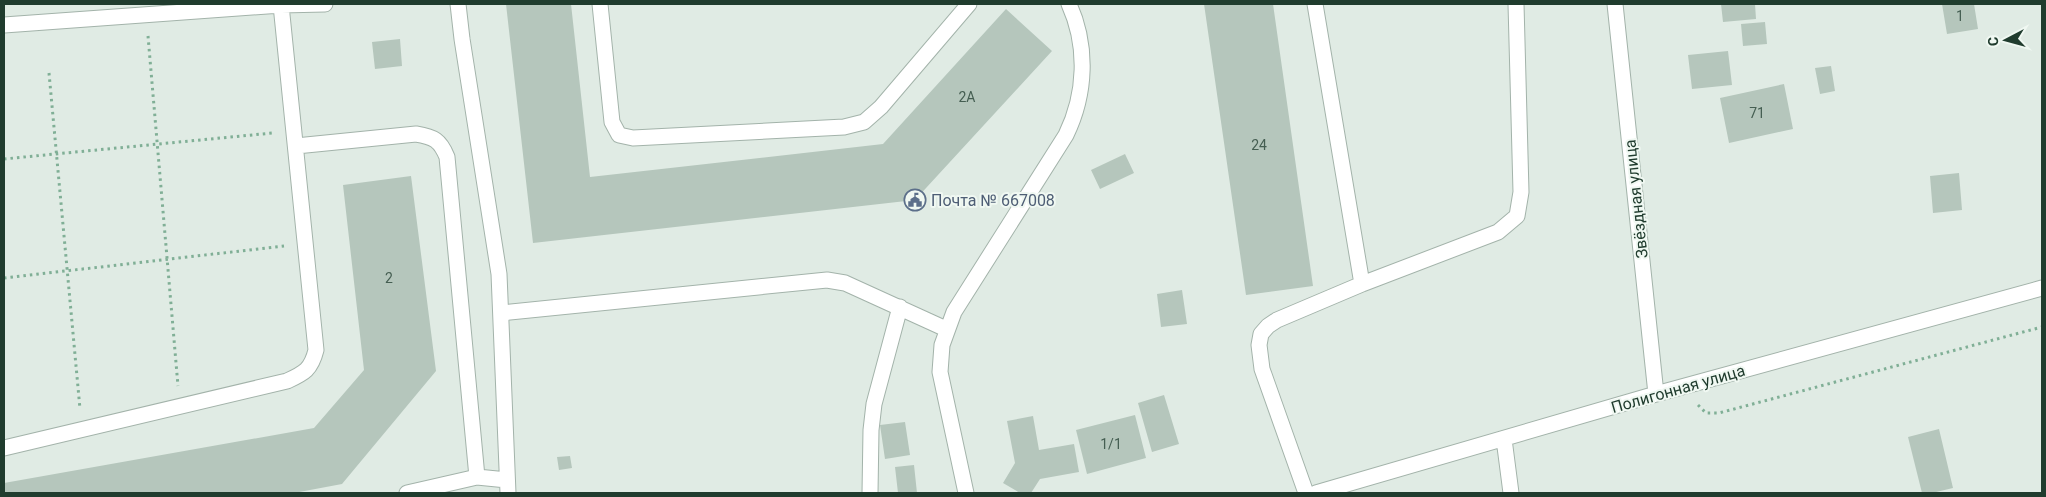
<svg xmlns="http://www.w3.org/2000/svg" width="2046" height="497" viewBox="0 0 2046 497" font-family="Roboto,sans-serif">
	<rect width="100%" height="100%" fill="#e0ebe4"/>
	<path fill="#b5c6bc" d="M506,4H571L590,177L883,144L1006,9L1052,51L915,200L533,243Z
		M1204,4H1273L1313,286L1246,295Z
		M1721,4H1755L1756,19L1723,22Z
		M1942,4H1974L1978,29L1947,34Z
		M1765,22L1767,44L1743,46L1741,24Z
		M400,39L402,66L375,69L372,42Z
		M1728,51L1732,85L1692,89L1688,55Z
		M1831,66L1835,91L1820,94L1815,68Z
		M1784,84L1793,129L1729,143L1720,98Z
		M1125,154L1134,173L1100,189L1091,170Z
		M1959,173L1962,210L1933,213L1930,176Z
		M411,176L436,371L342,484L294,493H4V483L314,428L364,370L343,185Z
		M1182,290L1187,324L1161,327L1157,294Z
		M1164,395L1179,444L1152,452L1138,403Z
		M1135,415L1146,458L1087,474L1076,430Z
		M1033,416L1039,450L1074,444L1079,472L1040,479L1031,493H1020L1003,483L1015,463L1007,421Z
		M905,422L910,455L885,459L880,425Z
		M1939,429L1953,488L1932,493H1922L1908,437Z
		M570,456L572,468L559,470L557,457Z
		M914,465L917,493H898L895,467Z"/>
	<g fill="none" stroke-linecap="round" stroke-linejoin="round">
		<g stroke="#a3b3aa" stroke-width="17">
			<path id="minor" d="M458,4L462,39L499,274L508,493
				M600,4L612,122L619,135L633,138L844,127L864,122L881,107L969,4
				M1315,4L1362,284
				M1615,4L1656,394
				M4,25L281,5
				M296,146L416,134C434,137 440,140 447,157L477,477
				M501,313L827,280L845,283L946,329
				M1504,439L1511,493
				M4,448L287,381C304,373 311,370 316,350L281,5L325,4
				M407,493L477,477L507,480
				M870,493L871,430L874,404L900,307
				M966,493L940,372L942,345L954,312L1066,135C1086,94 1088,46 1069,4
				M1306,493L1262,369L1259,345L1261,334L1268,326L1277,320L1362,284L1498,232L1517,216L1521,192L1516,4
				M1316,493L1656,394L2042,288"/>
		</g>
		<path stroke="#80af96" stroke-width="3" stroke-dasharray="2.5 4" stroke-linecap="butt" d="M148,36L178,386
			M49,73L80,409
			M4,159L272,133
			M4,278L284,246
			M1698,405L1706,413H1719L2042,327"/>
		<use href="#minor" stroke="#fff" stroke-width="15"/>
	</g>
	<defs>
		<g id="civic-ring" transform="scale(1.125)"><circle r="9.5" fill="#f0f8f2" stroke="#5c6f8a" stroke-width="1.5"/><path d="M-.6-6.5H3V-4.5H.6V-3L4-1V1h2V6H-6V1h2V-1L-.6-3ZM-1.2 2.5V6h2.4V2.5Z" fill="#5c6f8a"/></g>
	</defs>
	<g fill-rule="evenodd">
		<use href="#civic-ring" x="915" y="200"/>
	</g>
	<g text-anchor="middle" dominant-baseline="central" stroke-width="4" stroke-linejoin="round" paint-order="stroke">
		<g font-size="14" fill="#455e52">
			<text x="1960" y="16">1</text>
			<text x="967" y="97">2А</text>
			<text x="1757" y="113">71</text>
			<text x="1259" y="145">24</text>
			<text x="389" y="278">2</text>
			<text x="1111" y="444">1/1</text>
		</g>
		<g font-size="16" fill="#203c2e" stroke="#f0f8f2">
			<text transform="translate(1636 199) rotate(-96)">Звёздная улица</text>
			<text transform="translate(1678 389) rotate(-16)">Полигонная улица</text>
		</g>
		<g font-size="16" fill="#4e5e75" stroke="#f0f8f2" text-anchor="start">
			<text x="931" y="200">Почта № 667008</text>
		</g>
	</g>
	<rect width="2046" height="497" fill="none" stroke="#203c2e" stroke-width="10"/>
	<g transform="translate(2006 40) rotate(264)" stroke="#f0f8f2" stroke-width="4" paint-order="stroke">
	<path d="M0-4L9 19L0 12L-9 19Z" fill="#203c2e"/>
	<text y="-8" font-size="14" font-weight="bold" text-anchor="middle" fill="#203c2e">С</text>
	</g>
</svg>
